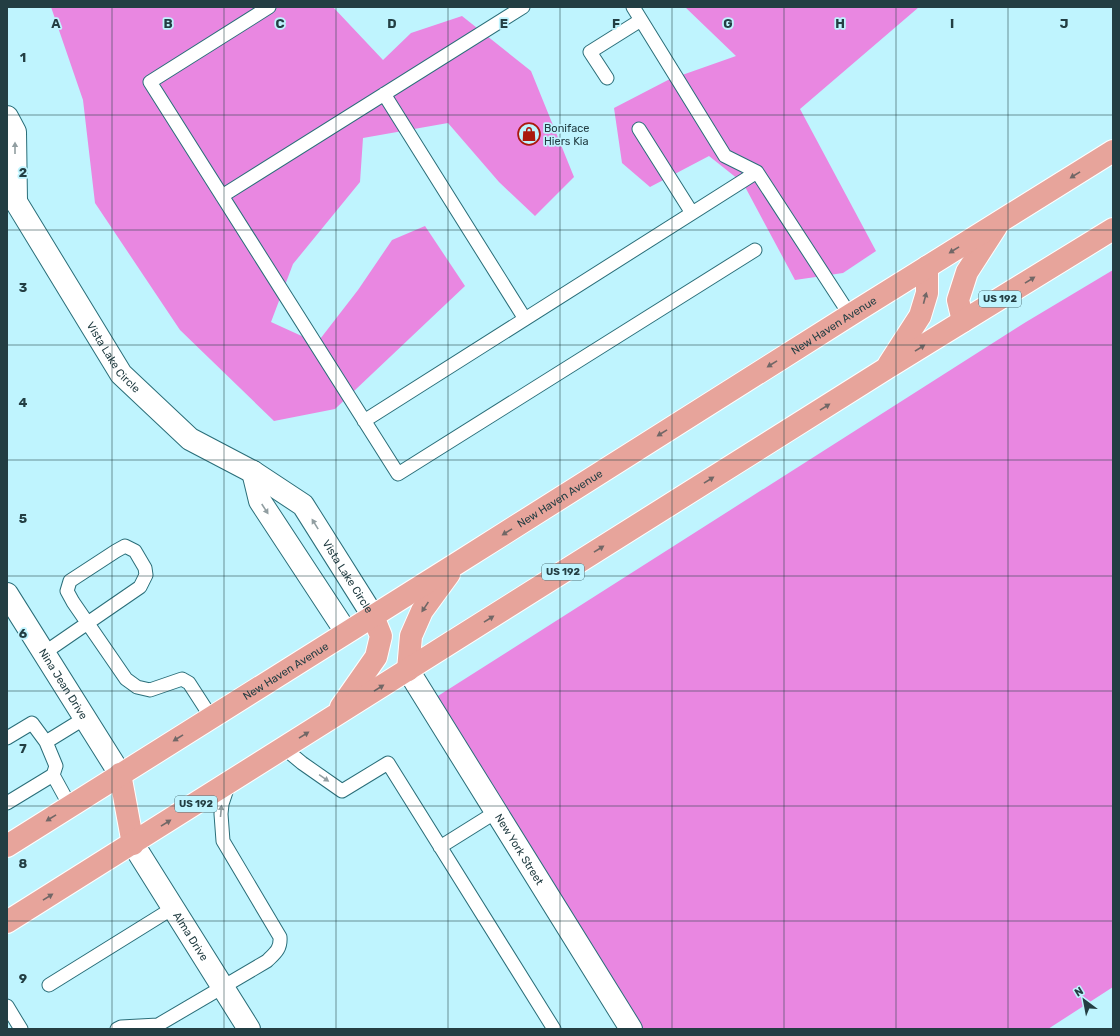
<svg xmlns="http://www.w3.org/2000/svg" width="1120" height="1036" viewBox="0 0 1120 1036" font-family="Rubik,sans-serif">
	<rect width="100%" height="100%" fill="#bff4fe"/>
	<path fill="#e987e1" d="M51,7H333L383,60L411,33L462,16L531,71L574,177L535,216L499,182L448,123L363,138L360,182L293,264L271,322L317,343L358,290L392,240L425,226L465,286L335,409L274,421L180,330L95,203L83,100Z
		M685,7H919L800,109L876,251L843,273L795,280L743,183L709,156L650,187L622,163L614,108L668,80L736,56Z
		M1113,270V987L1048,1029H634L430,701L1026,322Z"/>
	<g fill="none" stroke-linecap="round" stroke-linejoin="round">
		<g stroke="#2a6e79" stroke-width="15">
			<path id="lane" d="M269,7L150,82L398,474L755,250
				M633,7L725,156L757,172L850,315
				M607,78L590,52L641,20
				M384,94L525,319
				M639,129L692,213
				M222,196L523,7
				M364,421L757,172
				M44,653L140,587L146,575L145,568L135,551L125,546L116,551L70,581L67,591L73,602L126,679L137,687L150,690L182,679L189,683L211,717
				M7,738L32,723L46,742L85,718
				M46,742L56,766L53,775L70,806
				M284,748L302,763L342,791L388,763L554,1029
				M7,803L53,775
				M440,847L496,812
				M49,985L173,908
				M7,1006L21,1029
				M117,1029L121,1027L158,1025L267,961C275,953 281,949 280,937L223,841L221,814L222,804L229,783"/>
		</g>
		<g stroke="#2a6e79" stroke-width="24">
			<g id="street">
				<path d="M7,117L15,132L16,201"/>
				<path id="s1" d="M7,187L121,374L190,439L253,472L303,505L373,616"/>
				<path d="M253,472L260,501L346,632"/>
				<path id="s2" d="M7,594L120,774"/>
				<path id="s3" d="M408,670L631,1029"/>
				<path id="s4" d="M133,844L249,1029"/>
			</g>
		</g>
		<g stroke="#fff" stroke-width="24">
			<g id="primary">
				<path d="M963,321L958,300L967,272L996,227"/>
				<path d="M889,364L920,316L927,293V267"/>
				<path d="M408,670L411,636L422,611L449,574"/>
				<path d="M341,707L376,657L381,636L373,616"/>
				<path d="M120,774L133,844"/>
				<path id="s5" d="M7,846L456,564L850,315L1113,151"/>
				<path d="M7,922L887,368L1113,229"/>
			</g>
		</g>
		<use href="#lane" stroke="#fff" stroke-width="13"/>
		<use href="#street" stroke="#fff" stroke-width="22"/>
		<use href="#primary" stroke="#e7a49b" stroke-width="22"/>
	</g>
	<defs><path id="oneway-solid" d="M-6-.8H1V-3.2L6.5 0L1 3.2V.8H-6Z"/></defs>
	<g fill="#919ea1">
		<use href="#oneway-solid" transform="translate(15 148) rotate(-90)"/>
		<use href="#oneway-solid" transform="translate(265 509) rotate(57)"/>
		<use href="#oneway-solid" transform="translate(315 524) rotate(-122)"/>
		<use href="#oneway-solid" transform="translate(324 778) rotate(35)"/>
		<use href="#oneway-solid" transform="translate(221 811) rotate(-85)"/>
	</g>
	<g fill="#716766">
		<use href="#oneway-solid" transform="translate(1075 175) rotate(148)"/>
		<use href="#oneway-solid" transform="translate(954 250) rotate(148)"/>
		<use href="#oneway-solid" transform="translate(1030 280) rotate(-32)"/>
		<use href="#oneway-solid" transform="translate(925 298) rotate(-75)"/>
		<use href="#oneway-solid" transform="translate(920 348) rotate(-32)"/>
		<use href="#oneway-solid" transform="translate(772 364) rotate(148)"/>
		<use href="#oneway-solid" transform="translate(825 407) rotate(-32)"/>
		<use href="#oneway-solid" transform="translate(662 433) rotate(148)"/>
		<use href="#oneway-solid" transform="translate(709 480) rotate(-32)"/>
		<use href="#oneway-solid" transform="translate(507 532) rotate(148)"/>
		<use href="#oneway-solid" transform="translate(599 549) rotate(-32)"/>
		<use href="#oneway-solid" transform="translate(425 607) rotate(124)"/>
		<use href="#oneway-solid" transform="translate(489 619) rotate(-32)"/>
		<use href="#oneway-solid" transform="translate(379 688) rotate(-32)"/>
		<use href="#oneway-solid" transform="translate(304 735) rotate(-32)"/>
		<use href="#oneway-solid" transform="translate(178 738) rotate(148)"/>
		<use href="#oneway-solid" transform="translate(51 818) rotate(148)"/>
		<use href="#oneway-solid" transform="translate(166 823) rotate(-32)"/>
		<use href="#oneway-solid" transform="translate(48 897) rotate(-32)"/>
	</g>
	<path fill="none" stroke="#233e43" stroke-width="1" stroke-opacity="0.55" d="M112,7V1029M224,7V1029M336,7V1029M448,7V1029M560,7V1029M672,7V1029M784,7V1029M896,7V1029M1008,7V1029M7,115H1113M7,230H1113M7,345H1113M7,460H1113M7,576H1113M7,691H1113M7,806H1113M7,921H1113"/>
	<defs>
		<g id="shop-ring" transform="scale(1.15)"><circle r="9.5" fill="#bff4fe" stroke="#aa190d" stroke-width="1.5"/><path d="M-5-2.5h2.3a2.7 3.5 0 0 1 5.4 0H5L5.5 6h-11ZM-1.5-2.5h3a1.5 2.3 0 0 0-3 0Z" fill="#aa190d"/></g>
	</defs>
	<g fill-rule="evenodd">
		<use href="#shop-ring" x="529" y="134"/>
	</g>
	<g text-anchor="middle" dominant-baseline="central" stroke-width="3.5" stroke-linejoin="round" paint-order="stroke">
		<g fill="#bff4fe" stroke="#52757b" stroke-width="1">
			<rect x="979" y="291" width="42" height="16" rx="3"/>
			<rect x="542" y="564" width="42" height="16" rx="3"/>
			<rect x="175" y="796" width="42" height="16" rx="3"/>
		</g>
		<g font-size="10" font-weight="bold" fill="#233e43">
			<text x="1000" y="299">US 192</text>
			<text x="563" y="572">US 192</text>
			<text x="196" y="804">US 192</text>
		</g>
		<g font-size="11" fill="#233e43" stroke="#bff4fe" text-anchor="start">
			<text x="544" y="128">Boniface<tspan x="544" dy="13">Hiers Kia</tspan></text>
		</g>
		<g font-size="11" fill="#233e43" stroke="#bff4fe">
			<text stroke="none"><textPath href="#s5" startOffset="977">New Haven Avenue</textPath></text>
			<text stroke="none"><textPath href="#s1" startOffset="201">Vista Lake Circle</textPath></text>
			<text stroke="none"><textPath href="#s5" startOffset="653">New Haven Avenue</textPath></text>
			<text stroke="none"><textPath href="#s1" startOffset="529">Vista Lake Circle</textPath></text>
			<text stroke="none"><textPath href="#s5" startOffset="329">New Haven Avenue</textPath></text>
			<text stroke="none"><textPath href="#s2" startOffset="106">Nina Jean Drive</textPath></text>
			<text stroke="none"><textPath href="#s3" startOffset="211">New York Street</textPath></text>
			<text stroke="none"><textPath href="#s4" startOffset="109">Alma Drive</textPath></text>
		</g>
	</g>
	<g font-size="13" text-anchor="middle" font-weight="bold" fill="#233e43" stroke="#bff4fe" stroke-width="3.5" stroke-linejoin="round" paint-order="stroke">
		<text x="56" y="28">A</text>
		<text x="168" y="28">B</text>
		<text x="280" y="28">C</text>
		<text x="392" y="28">D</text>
		<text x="504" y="28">E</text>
		<text x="616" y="28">F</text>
		<text x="728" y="28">G</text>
		<text x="840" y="28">H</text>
		<text x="952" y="28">I</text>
		<text x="1064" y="28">J</text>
		<text x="23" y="62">1</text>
		<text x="23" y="177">2</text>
		<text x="23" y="292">3</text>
		<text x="23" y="407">4</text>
		<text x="23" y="523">5</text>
		<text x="23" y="638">6</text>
		<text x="23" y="753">7</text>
		<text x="23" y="868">8</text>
		<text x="23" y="983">9</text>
	</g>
	<rect width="1120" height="1036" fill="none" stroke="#233e43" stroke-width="16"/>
	<g transform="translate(1084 1000) rotate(328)" stroke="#bff4fe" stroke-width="3" paint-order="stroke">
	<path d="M0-3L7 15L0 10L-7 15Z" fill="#233e43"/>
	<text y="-6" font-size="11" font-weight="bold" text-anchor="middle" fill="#233e43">N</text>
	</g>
</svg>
